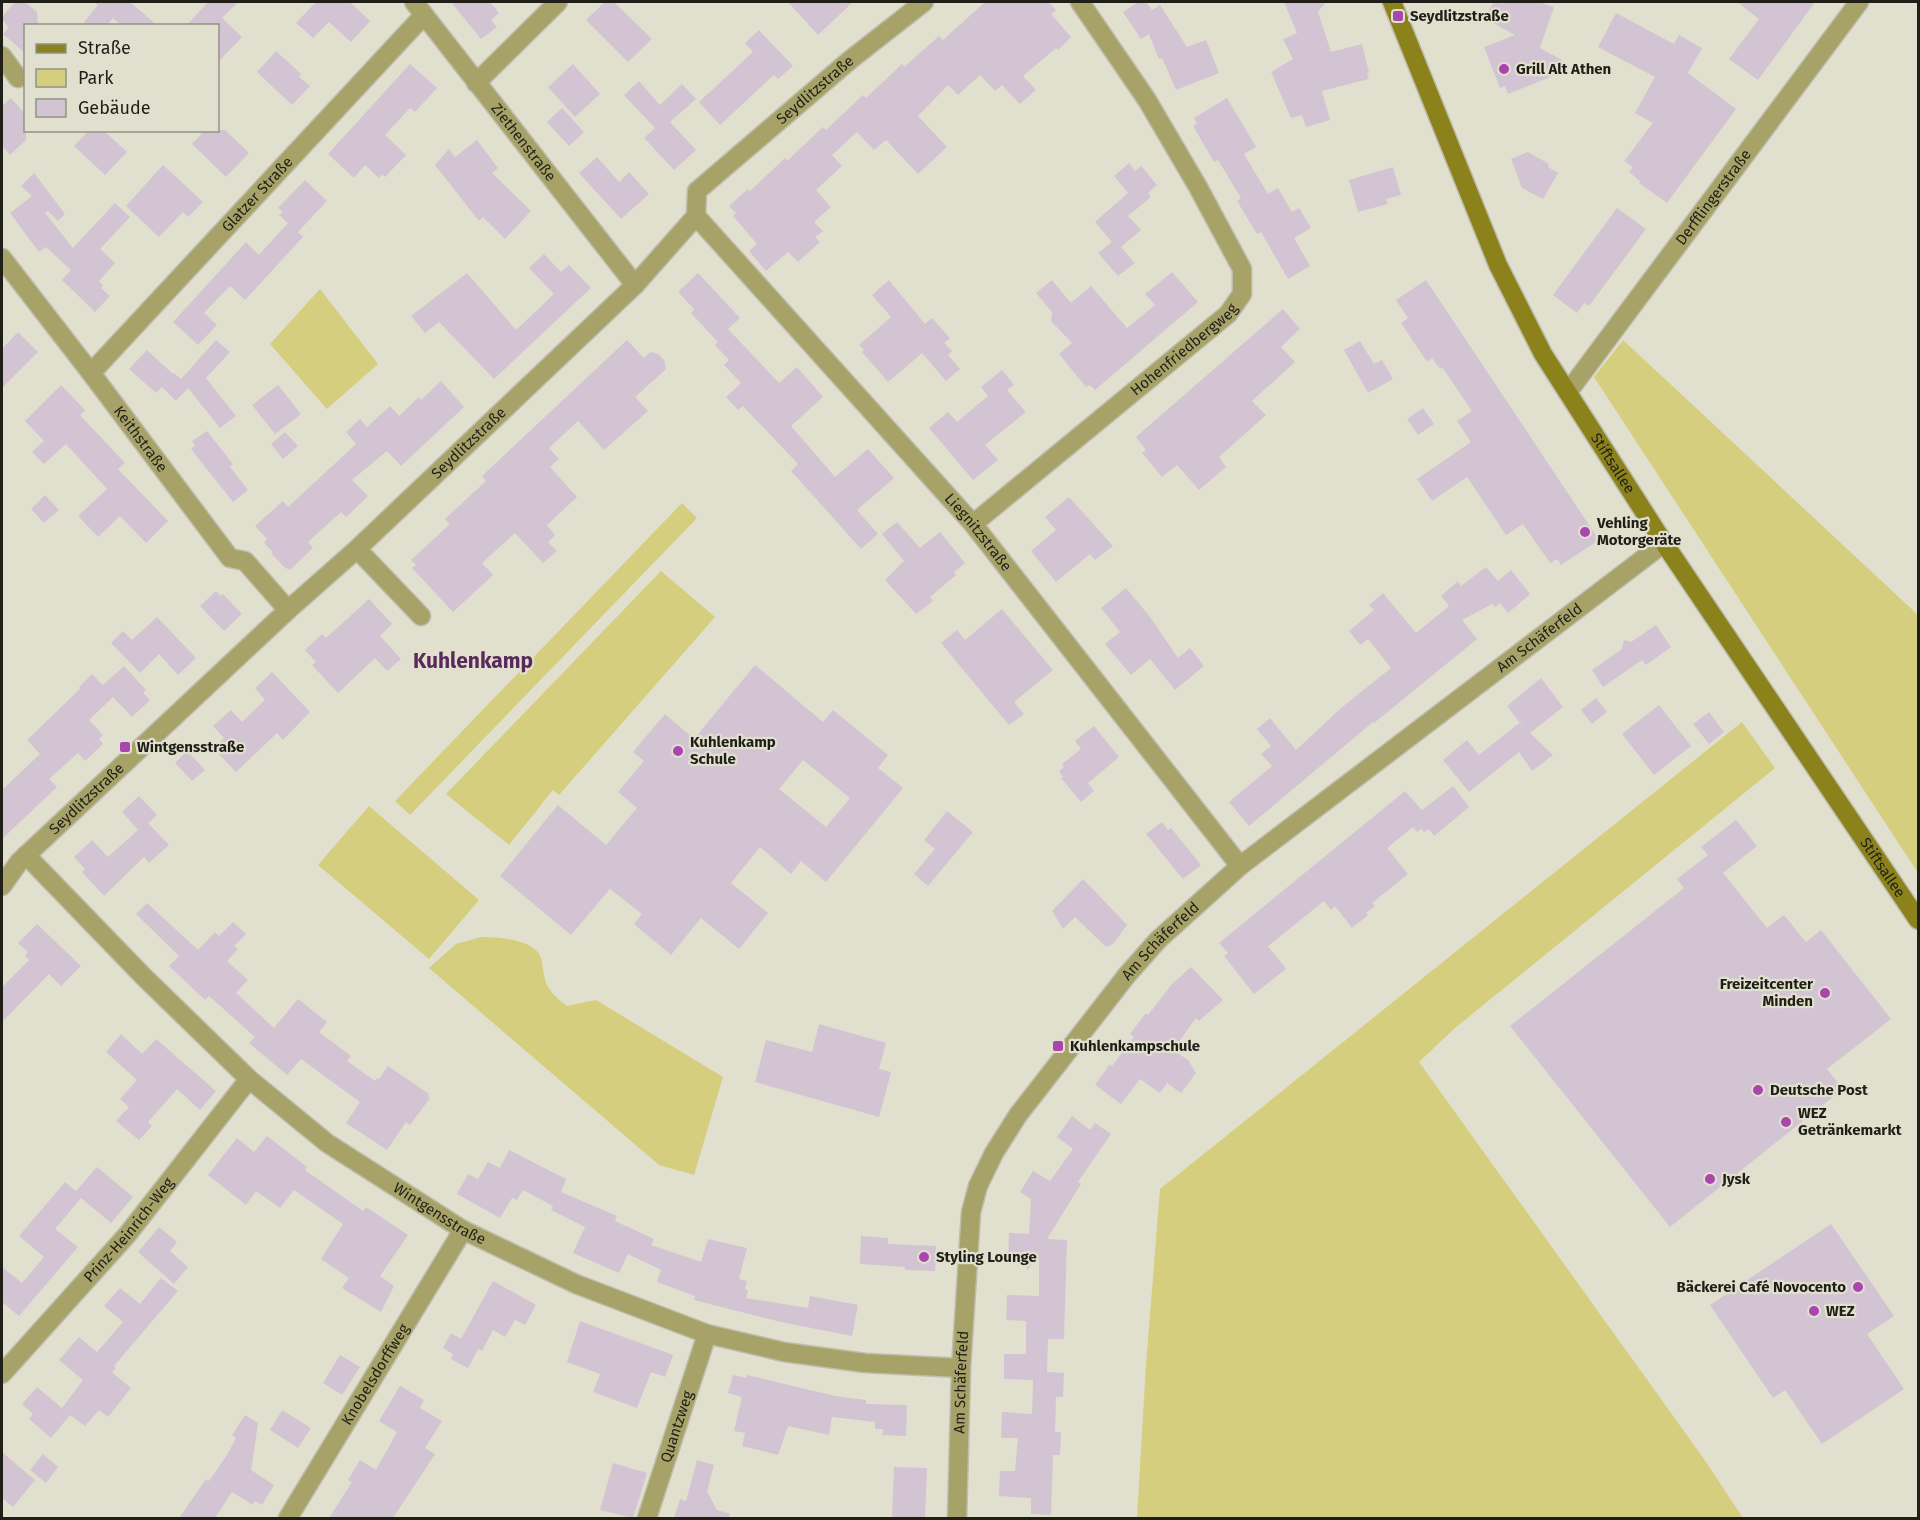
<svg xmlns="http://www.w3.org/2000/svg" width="1920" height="1520" viewBox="0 0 1920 1520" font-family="'Fira Sans',sans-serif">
	<rect width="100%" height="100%" fill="#e1e0ce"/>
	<path fill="#d4ce7e" d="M320,289L378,364L327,409L270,344Z
		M1623,340L1918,615V873L1594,377Z
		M682,503L697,518L410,815L395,801Z
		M661,571L715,617L559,795L553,790L509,845L446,794Z
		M1742,722L1775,768L1455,1028L1419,1062L1704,1459L1743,1518H1137L1146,1365L1160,1189Z
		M369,806L479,900L429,959L318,865Z
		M481,937C498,937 535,939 541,958C544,969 543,981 550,990C554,996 562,1002 567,1006L596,1000L723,1077L694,1175L659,1165L429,968L456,944Z"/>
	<path fill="#d2c4d2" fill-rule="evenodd" d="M15,2H25L37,12L38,26H26V54L3,34L9,27L2,20V17Z
		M93,2H130L158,26H122L113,18L106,26H81L98,5Z
		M208,2H238L222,18L242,37L218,62V23L215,26H186Z
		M316,2H350L370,21L351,42L329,22L313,38L296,23Z
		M451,2H490L499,13L491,20L497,27L481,39Z
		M605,2H614L652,39L628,62L586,20Z
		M788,2H853L818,35Z
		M985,2H1048L1056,10L1051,14L1071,37L1058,50L1056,48L1023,76L1036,90L1020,104L1002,85L995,91L980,75L958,95L948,85L918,116L947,147L918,174L886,140L874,150L857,132L832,155L842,166L816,190L831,207L814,222L823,231L815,237L820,242L798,262L788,252L766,271L749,251L757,244L733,216L736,213L729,206L748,189L750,191L785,158L787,161L823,127L826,130L863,95L866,98L902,64L904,67L939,36L943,40Z
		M1138,2H1146L1152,10L1160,5L1187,47L1206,40L1219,73L1176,90L1162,58L1159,59L1149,34L1141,39L1123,12Z
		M1284,2H1326L1318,12L1331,52L1362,44L1369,72L1367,73L1369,79L1322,91L1330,120L1306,127L1302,115L1291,118L1271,72L1293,59L1283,39L1297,33Z
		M1494,2H1539L1554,7L1540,48L1562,60L1553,76L1508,94L1505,86L1500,88L1484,47L1515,35L1484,18Z
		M1737,2H1815L1758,80L1729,59L1759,19Z
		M1616,13L1674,44L1679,35L1702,48L1688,73L1736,109L1667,203L1639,183L1640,181L1629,172L1633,167L1624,161L1653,123L1635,113L1655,77L1598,47Z
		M759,30L793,66L778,79L774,75L720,125L699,102L753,52L745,43Z
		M276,51L301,74L299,77L310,86L292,105L257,72Z
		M410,64L437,88L415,112L410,108L385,135L406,155L385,177L382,174L379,178L365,165L354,178L328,154Z
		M573,64L600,94L575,117L548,87Z
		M639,81L660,105L682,84L696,99L670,122L696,150L674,170L644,138L655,128L624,95Z
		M11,98L26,115V140L10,155L2,146V106Z
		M1227,98L1256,147L1244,154L1268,194L1278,188L1292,212L1299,208L1311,228L1294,238L1310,266L1288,279L1261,232L1257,234L1237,201L1241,198L1218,160L1214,162L1193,126L1197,124L1194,118Z
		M562,108L584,132L569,146L547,122Z
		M89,130H103L127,152L105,175L74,146Z
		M205,130H225L249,153L226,177L192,144Z
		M477,140L498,168L492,173L531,211L505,239L483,217L479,221L435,165L449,149L455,157Z
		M1528,152L1549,164L1548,167L1558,173L1543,199L1522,188L1511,159Z
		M597,157L619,182L629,172L649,194L621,219L579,173Z
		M1129,163L1135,171L1141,166L1157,185L1148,193L1151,197L1128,216L1141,230L1121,247L1135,263L1118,276L1098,253L1112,242L1095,222L1128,193L1114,176Z
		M163,165L203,202L188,217L183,212L159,237L126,206Z
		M1393,167L1401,195L1386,199L1388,204L1358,212L1349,180Z
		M34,173L65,214L58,221L48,211L45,213L73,248L115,203L130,217L100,249L115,263L99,281L103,286L101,288L110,296L95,312L62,280L71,270L46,247L39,252L10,213L32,196L21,186Z
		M305,180L327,201L298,232L303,237L245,300L230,286L204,313L217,325L198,345L173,322L246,242L259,255L288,223L279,215L283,212L278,208Z
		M1617,208L1646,229L1589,306L1584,303L1577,313L1553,295Z
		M544,254L561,272L569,265L591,288L494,379L439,322L425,333L411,316L467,273L516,330L554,294L529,268Z
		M1172,272L1198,302L1095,390L1090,385L1086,387L1059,354L1072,343L1051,321L1052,312L1036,293L1052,280L1071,303L1091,286L1127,328L1155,305L1145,294Z
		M698,273L740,318L728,329L779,383L797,367L823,397L791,426L835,477L868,449L894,478L857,510L878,534L861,549L791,471L798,464L743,406L738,410L726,397L741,383L724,365L729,360L715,345L718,342L691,313L694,309L678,292Z
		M889,280L925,324L932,318L950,338L944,343L952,351L948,355L960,369L946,381L922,353L888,382L862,352L864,350L859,345L891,317L872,295Z
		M1426,280L1599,540L1561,565L1557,559L1550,563L1523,524L1506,535L1467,477L1432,501L1417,479L1471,442L1457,421L1472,411L1442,367L1440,369L1432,358L1427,362L1401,323L1408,318L1396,300Z
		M1283,309L1300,329L1281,347L1295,362L1252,401L1266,415L1219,457L1226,467L1199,490L1177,465L1162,477L1142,453L1146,450L1136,437Z
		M18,332L38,352L2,388V349Z
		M216,340L230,352L206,378L236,416L220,428L188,388L176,401L162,387L156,393L129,369L147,350L173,374L174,373L181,379Z
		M627,340L644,358L650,352L658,354L664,360L666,369L635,397L648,411L604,450L578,421L549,448L559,459L550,467L577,497L547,525L555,535L548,542L557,551L543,563L515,533L482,563L493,575L453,612L412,568L416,565L411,560L450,524L445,519L486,481L482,476Z
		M1360,341L1374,364L1382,360L1393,379L1368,393L1344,350Z
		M1002,370L1014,385L1007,390L1026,412L985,445L998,460L973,480L929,428L948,412L957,422L988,396L981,387Z
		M441,381L464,407L401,466L387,451L352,480L368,496L346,517L341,512L308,542L313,548L290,570L287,568L286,569L271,553L273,552L264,543L267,539L255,526L283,501L288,507L356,444L346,432L360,419L367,427L390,406L399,416L419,397L421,400Z
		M61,385L85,410L80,415L125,463L118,469L168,521L146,543L120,516L98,537L78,516L107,489L66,444L44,464L32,452L44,441L25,421Z
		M278,385L301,414L275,434L252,405Z
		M1423,408L1434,424L1418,435L1407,419Z
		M207,431L233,464L230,467L248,490L233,502L191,449L195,445L192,441Z
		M285,432L298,446L283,459L271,444Z
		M45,495L59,510L44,523L31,509Z
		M1069,497L1113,546L1095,560L1090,554L1056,582L1031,551L1056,530L1045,517Z
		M897,522L920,548L940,532L965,563L954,572L956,575L930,597L933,601L916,614L885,580L904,561L882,534Z
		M1486,567L1498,581L1511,570L1530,594L1508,613L1500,603L1495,607L1492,604L1462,620L1477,639L1374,723L1373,722L1249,826L1229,802L1272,766L1261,754L1271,746L1257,729L1270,718L1296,750L1341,708L1391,668L1368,639L1360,645L1349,631L1374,610L1369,605L1383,593L1416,633L1449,606L1441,596L1458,581L1461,586Z
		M1126,588L1150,617L1178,658L1190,648L1204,666L1175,690L1150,659L1131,675L1105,644L1120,632L1101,608Z
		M216,591L221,596L223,594L242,614L224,631L200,606Z
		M369,599L392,624L380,636L401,659L387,671L375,658L338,693L312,665L316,662L305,650L322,634L326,638Z
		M1002,609L1053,670L1014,702L1024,714L1009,725L941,643L957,630L965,640Z
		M157,617L196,658L178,675L159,654L140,673L111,643L123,631L132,640Z
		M1656,625L1671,647L1646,665L1642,660L1603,687L1592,670L1622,649L1624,640L1631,642Z
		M755,665L823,722L833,710L888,755L878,768L903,788L826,882L801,861L791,874L760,847L731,883L768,913L739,949L701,918L671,955L634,924L642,914L610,889L571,935L500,876L558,805L606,845L637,808L618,792L644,761L633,752L665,714L694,739ZM803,760L850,798L826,827L779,789Z
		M124,666L146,690L143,693L150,700L132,717L113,697L89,720L103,735L99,739L103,744L85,761L78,753L49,779L57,787L2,839V790L40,754L27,740L80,689L79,687L92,674L103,685Z
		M272,672L310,712L283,740L277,733L236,772L213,748L224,738L213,726L231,710L242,722L265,700L255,688Z
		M1541,678L1563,707L1530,733L1553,755L1532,771L1519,752L1469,792L1443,760L1467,740L1479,755L1519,723L1523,727L1507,706Z
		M1596,698L1607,712L1592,724L1581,710Z
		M1659,705L1691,746L1654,775L1622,734Z
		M1709,712L1724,732L1709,744L1693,724Z
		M1094,726L1119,757L1088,783L1094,791L1081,802L1061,778L1063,777L1059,771L1064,767L1062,764L1081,749L1075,741Z
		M187,751L205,770L192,781L175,763Z
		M1453,786L1469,807L1434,836L1429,829L1424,832L1421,829L1417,832L1413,827L1387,848L1408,874L1372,903L1375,906L1366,913L1368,915L1352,928L1335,906L1331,910L1324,901L1268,946L1286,969L1254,994L1224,956L1228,953L1219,943L1405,791L1422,810Z
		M139,796L157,815L148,823L169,845L149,863L144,857L104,896L82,872L85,869L74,857L92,840L108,857L138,830L122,812Z
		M947,811L973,832L928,886L914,874L935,849L924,840Z
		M1736,820L1757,846L1723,873L1767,928L1784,915L1806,942L1821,930L1891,1019L1827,1069L1843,1089L1670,1227L1510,1026L1684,888L1677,879L1708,855L1701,847Z
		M1162,822L1168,830L1171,828L1201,865L1183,879L1146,834Z
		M1083,879L1127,925L1113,944L1106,947L1075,917L1063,929L1052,911Z
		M147,903L198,950L215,932L219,936L233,922L246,934L234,946L238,949L227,961L248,980L236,993L274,1028L298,999L327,1022L319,1032L351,1056L347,1061L375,1081L377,1078L379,1079L388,1066L429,1094L428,1096L430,1098L410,1125L406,1122L387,1150L346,1123L360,1102L301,1059L287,1075L249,1043L255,1037L209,996L205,1000L169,966L179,956L136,914Z
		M37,924L81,966L61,986L49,974L2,1022V987L29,960L25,956L28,952L18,943Z
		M1191,967L1223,1000L1199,1021L1196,1018L1173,1050L1188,1060L1196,1073L1181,1093L1167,1083L1160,1093L1140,1079L1121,1104L1095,1085L1110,1064L1112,1066L1134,1037L1130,1034L1146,1013L1148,1015L1172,984Z
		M819,1024L886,1043L879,1069L891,1072L879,1117L755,1082L766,1040L812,1052Z
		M121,1034L142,1054L156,1039L216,1091L200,1110L177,1089L148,1122L152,1126L139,1140L116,1121L129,1107L120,1099L137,1080L106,1052Z
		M1072,1116L1090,1130L1095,1123L1111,1134L1078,1182L1081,1184L1047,1239L1067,1240L1064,1339H1048L1047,1372L1064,1373L1063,1397H1056L1055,1432H1061L1060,1455H1053L1051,1515L1031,1514V1498L999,1496L1000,1471H1015L1018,1438H1001L1002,1412L1032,1414L1033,1380L1004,1379V1354H1026V1321L1006,1320L1007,1295L1039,1296V1260L1035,1259L1027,1271L1028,1259L1008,1258L1009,1233L1029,1234L1031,1199L1020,1192L1033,1171L1050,1181L1073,1149L1057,1137Z
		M267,1136L307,1167L305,1170L363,1211L366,1207L408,1235L380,1276L394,1286L381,1312L342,1288L349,1278L321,1259L343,1224L294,1190L280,1208L256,1191L246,1205L208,1175L237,1138L254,1152Z
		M509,1150L566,1179L561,1192L617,1216L615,1221L654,1239L651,1245L701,1262L708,1239L747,1248L739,1279L747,1281L745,1289L748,1290L746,1298L808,1308L810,1296L858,1305L852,1336L781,1322L694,1300L695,1296L657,1282L661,1270L628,1254L619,1273L573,1253L585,1227L551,1210L553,1206L523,1190L517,1200L512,1198L500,1218L457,1194L468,1174L478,1179L488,1162L500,1168Z
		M97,1167L133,1197L111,1223L81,1198L55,1229L78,1247L19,1316L2,1302V1267L22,1283L44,1257L19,1236L65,1182L76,1191Z
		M1831,1224L1894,1316L1867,1334L1904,1389L1822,1444L1785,1390L1773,1398L1710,1305Z
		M159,1227L177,1242L170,1251L188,1267L174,1284L138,1252Z
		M861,1236L888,1238V1244L936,1246L935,1271L905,1270V1267L860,1264Z
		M161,1278L178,1291L114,1366L116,1368L112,1372L131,1388L108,1417L99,1410L85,1426L70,1415L51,1438L29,1419L33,1414L22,1404L37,1387L62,1408L83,1380L59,1360L79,1337L97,1352L123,1322L104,1306L120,1288L140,1304Z
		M493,1281L536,1305L525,1325L515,1320L505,1337L493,1330L482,1351L478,1349L468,1368L451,1359L453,1354L443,1348L451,1333L461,1339Z
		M580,1321L673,1355L665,1377L651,1372L637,1408L593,1392L600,1374L567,1362Z
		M340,1355L360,1367L342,1395L323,1383Z
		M733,1375L746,1378L747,1375L835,1396L866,1400V1404L907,1405L906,1436L882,1435L883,1429H875V1422L832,1417L829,1435L788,1426L778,1455L742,1446L745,1433L734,1431L742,1397L728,1393Z
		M400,1386L424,1400L420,1408L442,1421L425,1448L435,1454L393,1518H329L352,1482L348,1480L360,1460L376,1470L397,1432L379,1421Z
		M282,1410L311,1428L298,1448L270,1430Z
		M245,1415L258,1423L251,1470L274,1485L262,1505L255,1501L253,1505L232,1492L215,1518H179L206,1479L209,1481L227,1455L236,1438L232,1435Z
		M2,1452L35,1480L13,1507L2,1498Z
		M43,1454L58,1467L46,1483L30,1470Z
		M697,1460L714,1465L707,1491L717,1510L730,1514L729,1518H674L680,1499L686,1501Z
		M613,1463L647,1473L633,1518L600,1510Z
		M894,1467L927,1468L925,1518H892Z"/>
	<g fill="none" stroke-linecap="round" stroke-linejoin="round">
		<g stroke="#bebdad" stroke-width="21">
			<g id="street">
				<path id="s1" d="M414,2L635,285"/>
				<path d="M2,56L18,78"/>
				<path d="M476,83L558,2"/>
				<path id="s2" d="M696,216L973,524L1240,866"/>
				<path id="s3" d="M2,258L91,373L230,558L245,561L288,610"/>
				<path id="s4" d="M91,373L424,15"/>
				<path id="s5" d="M1568,392L1859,2"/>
				<path id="s6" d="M973,524L1228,314L1242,294V269L1198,187L1147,100L1080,2"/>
				<path d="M357,549L421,616"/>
				<path id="s7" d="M26,855L144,977L249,1079L327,1143L463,1230L576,1284L707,1334L784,1352L865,1363L961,1368"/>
				<path id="s8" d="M2,886L19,862L288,610L357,549L635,285L696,216L697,191L850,60L924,2"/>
				<path id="s9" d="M2,1374L127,1235L249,1079"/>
				<path id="s10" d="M288,1518L463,1230"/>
				<path id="s11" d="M647,1518L707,1334"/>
				<path id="s12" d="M957,1518L961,1368L971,1212L978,1186L994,1153L1018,1115L1127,975L1158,940L1240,866L1664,543"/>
			</g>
		</g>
		<g stroke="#bebdad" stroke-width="21">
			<g id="secondary">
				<path id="s13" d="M1392,2L1498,265L1543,354L1664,543L1918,920"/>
			</g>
		</g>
		<use href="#street" stroke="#a7a268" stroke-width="18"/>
		<use href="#secondary" stroke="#8c821b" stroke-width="18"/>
	</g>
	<g fill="#a946ad" stroke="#e1e0ce" stroke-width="2">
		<rect x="1392" y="10" width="12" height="12" rx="3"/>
		<circle cx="1504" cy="69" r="6"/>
		<circle cx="1585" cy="532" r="6"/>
		<rect x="119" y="741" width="12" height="12" rx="3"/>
		<circle cx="678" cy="751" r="6"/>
		<circle cx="1825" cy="993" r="6"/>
		<rect x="1052" y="1040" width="12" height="12" rx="3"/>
		<circle cx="1758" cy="1090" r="6"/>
		<circle cx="1786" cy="1122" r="6"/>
		<circle cx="1710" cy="1179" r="6"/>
		<circle cx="924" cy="1257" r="6"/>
		<circle cx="1858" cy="1287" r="6"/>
		<circle cx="1814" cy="1311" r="6"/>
	</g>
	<g text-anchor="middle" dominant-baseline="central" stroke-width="4.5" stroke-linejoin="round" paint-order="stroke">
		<g font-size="15" font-weight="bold" fill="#1f1f18" stroke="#e1e0ce" text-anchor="start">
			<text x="1410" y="16">Seydlitzstraße</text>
			<text x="1516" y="69">Grill Alt Athen</text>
			<text x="1597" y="523">Vehling<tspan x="1597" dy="17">Motorgeräte</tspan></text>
			<text x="690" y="742">Kuhlenkamp<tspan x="690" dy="17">Schule</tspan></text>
			<text x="137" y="747">Wintgensstraße</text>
			<text x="1813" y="984" text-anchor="end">Freizeitcenter<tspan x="1813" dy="17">Minden</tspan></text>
			<text x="1070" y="1046">Kuhlenkampschule</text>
			<text x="1770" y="1090">Deutsche Post</text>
			<text x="1798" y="1113">WEZ<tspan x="1798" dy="17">Getränkemarkt</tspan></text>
			<text x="1722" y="1179">Jysk</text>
			<text x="936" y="1257">Styling Lounge</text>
			<text x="1846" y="1287" text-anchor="end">Bäckerei Café Novocento</text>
			<text x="1826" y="1311">WEZ</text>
		</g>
		<g font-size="15" fill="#1f1f18" stroke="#e1e0ce">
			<text stroke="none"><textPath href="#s8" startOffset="1146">Seydlitzstraße</textPath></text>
			<text stroke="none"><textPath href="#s1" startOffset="178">Ziethenstraße</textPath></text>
			<text stroke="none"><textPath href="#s4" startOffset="244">Glatzer Straße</textPath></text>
			<text stroke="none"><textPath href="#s5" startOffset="243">Derfflingerstraße</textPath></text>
			<text stroke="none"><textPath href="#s6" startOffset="274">Hohenfriedbergweg</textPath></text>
			<text stroke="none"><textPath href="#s3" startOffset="228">Keithstraße</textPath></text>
			<text stroke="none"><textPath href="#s8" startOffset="644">Seydlitzstraße</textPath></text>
			<text stroke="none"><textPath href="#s13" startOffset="513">Stiftsallee</textPath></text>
			<text stroke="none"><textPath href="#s2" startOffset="424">Liegnitzstraße</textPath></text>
			<text stroke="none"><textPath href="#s12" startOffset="1126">Am Schäferfeld</textPath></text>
			<text stroke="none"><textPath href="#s8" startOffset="122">Seydlitzstraße</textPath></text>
			<text stroke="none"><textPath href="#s13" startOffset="999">Stiftsallee</textPath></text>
			<text stroke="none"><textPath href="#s12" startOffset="640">Am Schäferfeld</textPath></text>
			<text stroke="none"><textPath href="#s7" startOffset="550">Wintgensstraße</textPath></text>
			<text stroke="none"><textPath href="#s9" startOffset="192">Prinz-Heinrich-Weg</textPath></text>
			<text stroke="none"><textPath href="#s10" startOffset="168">Knobelsdorffweg</textPath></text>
			<text stroke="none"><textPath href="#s12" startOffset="136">Am Schäferfeld</textPath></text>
			<text stroke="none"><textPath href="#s11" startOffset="96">Quantzweg</textPath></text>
		</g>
		<g font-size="21" font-weight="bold" fill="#59295b" stroke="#e1e0ce">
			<text x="473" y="661">Kuhlenkamp</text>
		</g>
	</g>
	<rect width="1920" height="1520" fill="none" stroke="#1f1f18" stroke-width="6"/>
	<rect x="24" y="24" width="195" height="108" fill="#e1e0ce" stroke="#939385" stroke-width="1.5"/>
	<rect x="36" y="44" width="30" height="9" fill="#8c821b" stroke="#939385" stroke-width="1.5"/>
	<text x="78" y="54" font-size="18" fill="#1f1f18">Straße</text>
	<rect x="36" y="69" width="30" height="18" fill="#d4ce7e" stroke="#939385" stroke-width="1.5"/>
	<text x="78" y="84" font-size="18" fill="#1f1f18">Park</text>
	<rect x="36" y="99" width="30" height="18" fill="#d2c4d2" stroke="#939385" stroke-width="1.5"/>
	<text x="78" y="114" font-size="18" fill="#1f1f18">Gebäude</text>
</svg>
